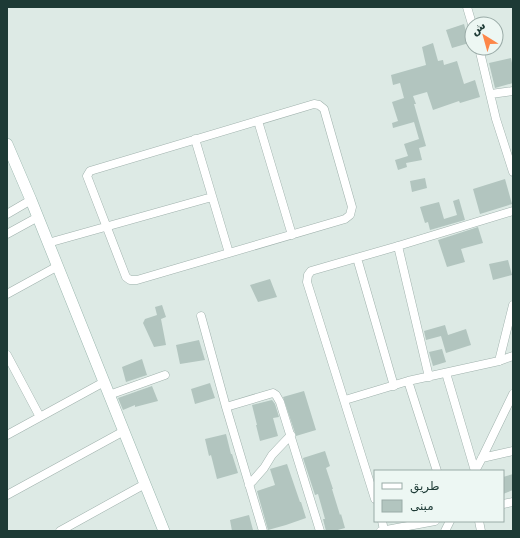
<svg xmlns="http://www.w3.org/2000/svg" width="520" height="538" viewBox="0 0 520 538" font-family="'DejaVu Sans','Noto Naskh Arabic',sans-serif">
	<rect width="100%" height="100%" fill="#ddeae5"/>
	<path fill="#b2c5bf" d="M464,24L469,43L452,48L446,30Z
		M433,43L438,61L443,60L444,65L457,61L464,84L475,80L480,97L460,103L459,101L433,110L427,92L413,96L416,104H414L426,146L419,148L422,160L406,163L407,167L398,170L395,160L408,156L404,144L419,139L414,122L393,128L392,123L398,121L392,102L404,98L400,83L393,85L391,75L426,65L422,47Z
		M511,58L513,68V83L495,88L489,63Z
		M425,178L427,188L412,192L410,181Z
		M505,179L512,204L480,214L473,189Z
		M459,199L465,220L430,230L428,222L425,223L420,207L439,202L444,219L457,215L453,201Z
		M478,227L483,243L461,249L465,262L447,267L438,240Z
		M508,260L512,275L493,280L489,264Z
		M270,279L277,297L258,302L250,285Z
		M162,305L166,317L161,319L166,345L154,347L143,323L145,319L157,315L155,307Z
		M445,325L448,335L466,329L471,345L446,353L441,336L426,340L424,331Z
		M199,340L205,360L180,364L176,345Z
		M442,349L446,362L433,366L429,352Z
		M142,359L147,375L126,382L122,367Z
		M210,383L215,398L195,404L191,389Z
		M152,386L158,401L135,407V405L123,410L118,398Z
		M304,391L316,430L296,436L283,397Z
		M272,400L275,404L279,417L273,418L278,436L260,441L256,425H257L252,405Z
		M226,434L231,454H232L238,473L217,479L211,455L209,456L205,439Z
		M325,451L330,466L326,468L333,489H332L340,515L341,514L345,528L334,531H326L323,519H325L318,494L315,495L303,458Z
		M287,464L300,502H301L306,518L286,525L268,530L257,491L275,485L270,469Z
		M513,474V490L503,494V477Z
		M249,515L253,530L232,531L230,520Z"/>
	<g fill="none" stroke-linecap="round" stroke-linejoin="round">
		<g stroke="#a0b2ad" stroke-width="9">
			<path id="street" d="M467,7L472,24
				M479,48L496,119L513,172
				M491,94L513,91
				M314,104L319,105L324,109L352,207L350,215L345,219L137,280H130L126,277L87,176L90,171Z
				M258,121L292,235
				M195,139L229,253
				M7,214L31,200
				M7,234L38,217
				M48,243L212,197
				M398,246L429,377
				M357,258L394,386
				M7,294L58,266
				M201,316L226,407L263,531
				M7,355L40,417
				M499,361L513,305
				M446,373L475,471
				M408,381L437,471
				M109,395L165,375
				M345,400L408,381L499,361L513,356
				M226,407L273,393L276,395L280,402L320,531
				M7,435L104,382
				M482,458L513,451
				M475,471L482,458L513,394
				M249,485L264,468L272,455L291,435
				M7,495L124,431
				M375,499L307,282L308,275L311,271L398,246L513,211
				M503,504L513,502
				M382,521L384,530
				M479,521L481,531
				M60,531L145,484
				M381,531L435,521
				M445,531L450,521"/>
		</g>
		<g stroke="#9bb7af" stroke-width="12">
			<path id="secondary" d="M7,144L31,200L145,484L164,531"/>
		</g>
		<use href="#street" stroke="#fff" stroke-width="8"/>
		<use href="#secondary" stroke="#fff" stroke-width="11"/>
	</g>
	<rect width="520" height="538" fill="none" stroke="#1d3a35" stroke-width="16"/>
	<rect x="374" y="470" width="130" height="52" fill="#edf7f3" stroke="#9aaba7"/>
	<rect x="382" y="483" width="20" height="6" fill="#ffffff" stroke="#9aaba7"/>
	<text x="410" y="490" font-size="12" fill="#1d3a35">طريق</text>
	<rect x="382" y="500" width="20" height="12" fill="#b2c5bf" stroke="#9aaba7"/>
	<text x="410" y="510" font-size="12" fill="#1d3a35">مبنى</text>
	<g transform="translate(484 36) rotate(323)"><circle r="19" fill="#edf7f3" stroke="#9aaba7"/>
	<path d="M0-3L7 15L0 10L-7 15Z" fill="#fd8648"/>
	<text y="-6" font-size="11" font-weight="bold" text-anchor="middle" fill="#1d3a35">ش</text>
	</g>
</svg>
